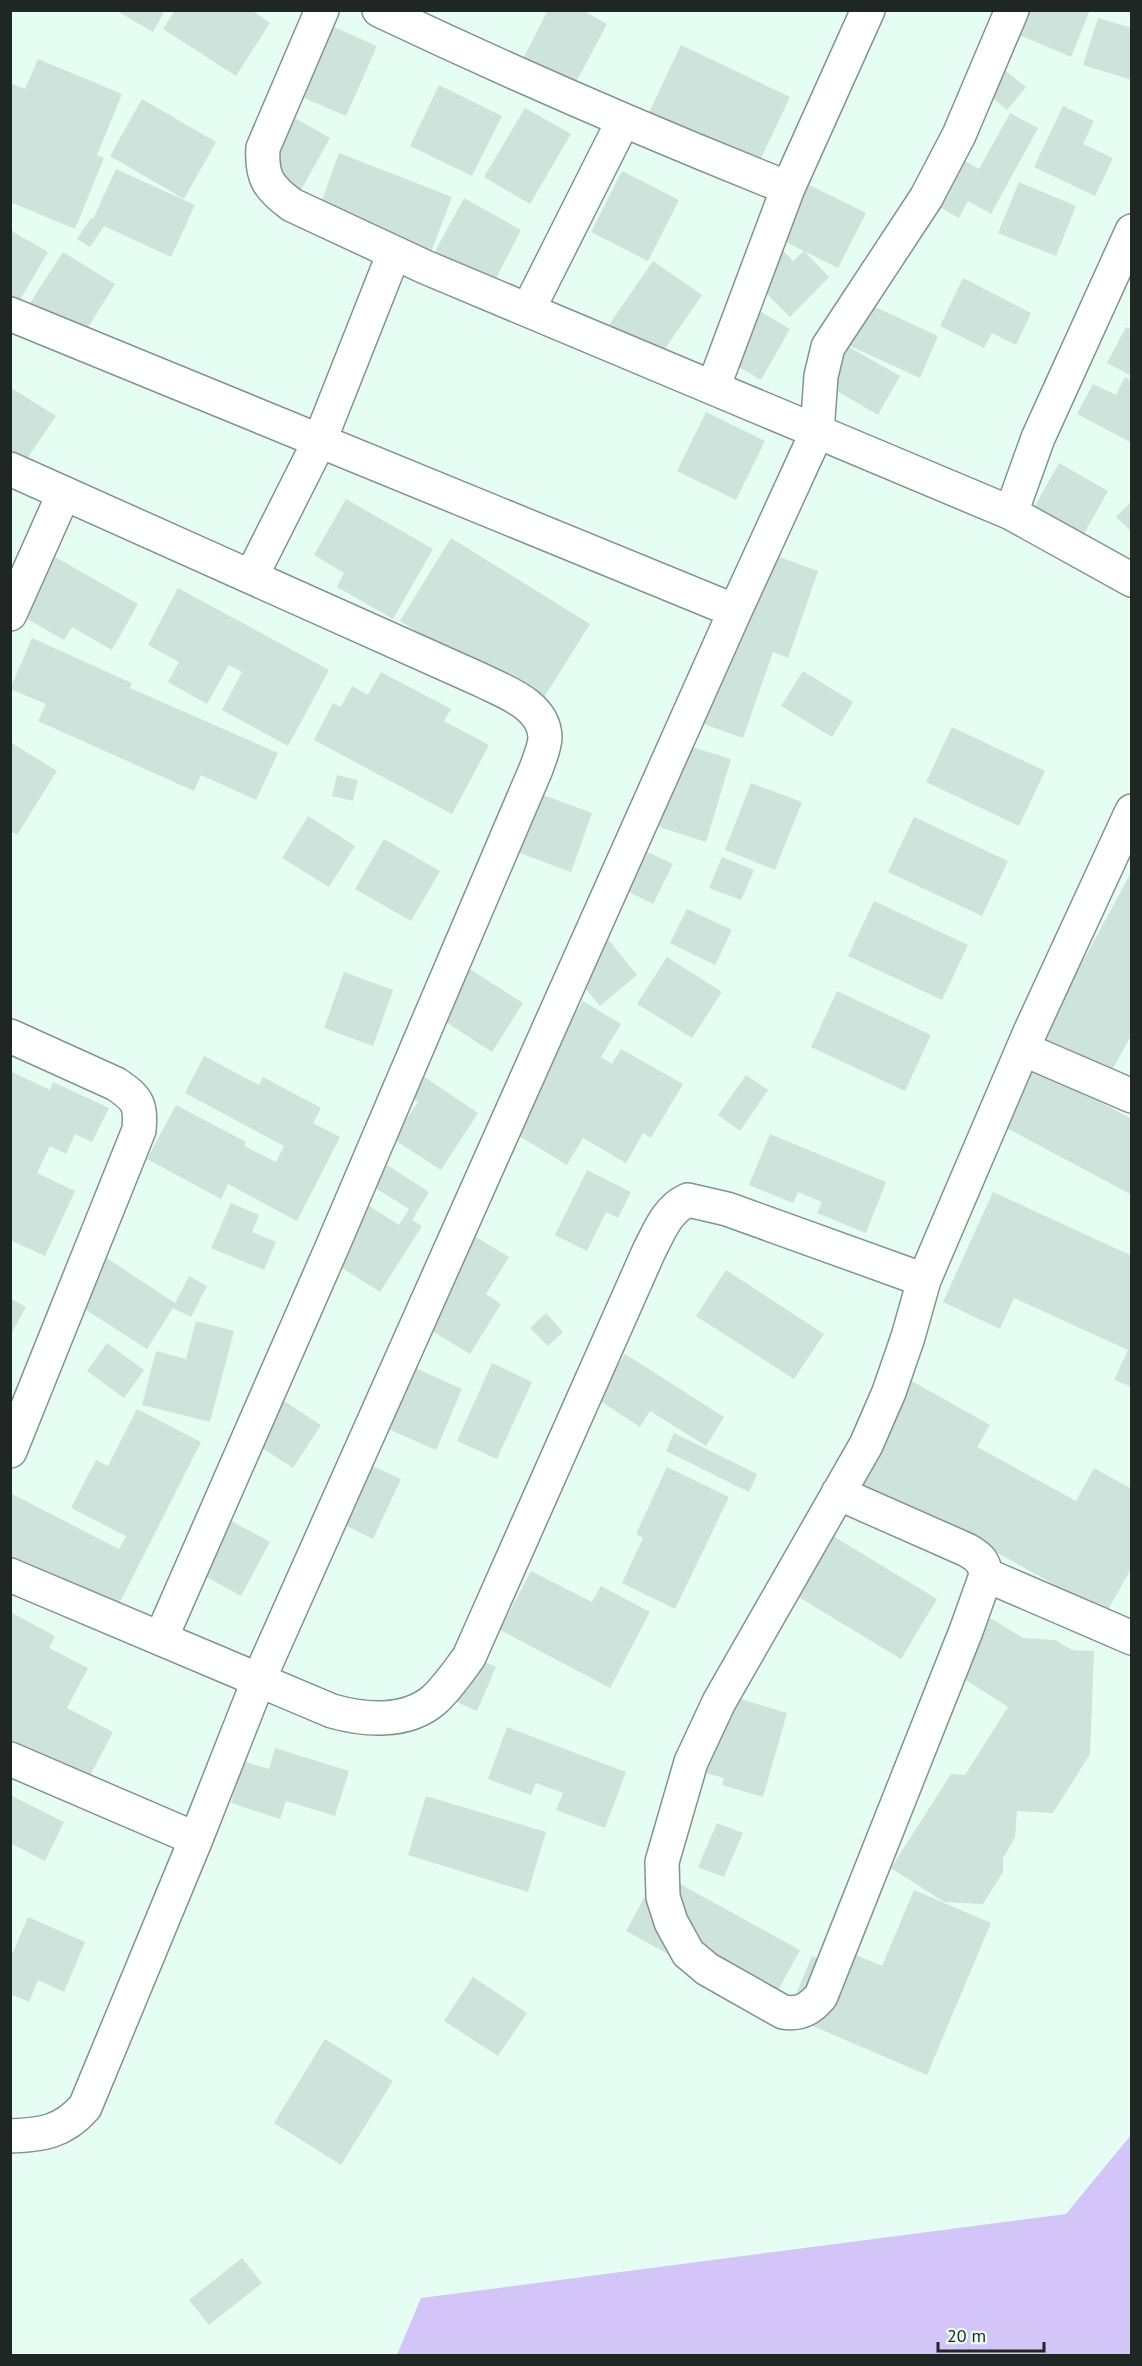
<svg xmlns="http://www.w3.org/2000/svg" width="1142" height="2366" viewBox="0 0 1142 2366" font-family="'PT Sans',sans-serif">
	<rect width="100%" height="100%" fill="#e6fdf4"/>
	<path fill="#d4c5f8" d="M1131,2135V2355H397L421,2298L1066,2214Z"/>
	<path fill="#cde3db" d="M115,10H165L153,32Z
		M175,10H251L270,23L236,76L163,29Z
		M548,10H582L607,24L575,84L524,57Z
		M1018,10H1090L1071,57L1010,31Z
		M1098,18L1132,28V80L1083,65Z
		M318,20L377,46L346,116L288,91Z
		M681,45L790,97L754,173L645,121Z
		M38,59L122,94L97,155L104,158L75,229L10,202V83L25,89Z
		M1002,68L1026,87L1007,110L983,90Z
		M439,85L502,116L472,176L410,146Z
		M142,99L216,142L184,199L110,156Z
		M1063,106L1094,121L1083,144L1113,158L1095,196L1034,167Z
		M525,108L571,134L530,204L484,177Z
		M1010,113L1038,128L991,214L968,201L959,218L925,199L950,153L979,169Z
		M288,114L330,138L292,206L250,181Z
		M339,153L452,197L428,260L316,217Z
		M116,169L195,205L171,257L104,226L90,247L77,239L91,218L93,219Z
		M622,171L679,200L648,261L591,232Z
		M791,176L866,213L838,268L764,231Z
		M1019,182L1076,206L1056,256L998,233Z
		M464,198L521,230L490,290L431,259Z
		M10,230L48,252L10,317Z
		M777,244L793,261L804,251L829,277L790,317L747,274Z
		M63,252L115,284L81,339L28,306Z
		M653,261L702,295L653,366L604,332Z
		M963,278L1031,313L1016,345L992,333L984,348L940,326Z
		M737,298L790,329L761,380L708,349Z
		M858,299L938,336L920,378L839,341Z
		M1126,327L1132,330V376L1107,363Z
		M842,343L900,376L878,415L820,381Z
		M1125,377L1132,381V443L1077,414L1093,384L1116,395Z
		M10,387L56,416L26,460L10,469Z
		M706,412L765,441L736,500L677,471Z
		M1059,463L1108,491L1077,546L1028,518Z
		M346,499L433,549L393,619L337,587L344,573L314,555Z
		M1132,501V532L1116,517Z
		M451,538L590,624L538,707L400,621Z
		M746,545L818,571L788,658L773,652L743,738L684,717Z
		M41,549L138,604L112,650L72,627L64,640L10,609Z
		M178,588L329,670L288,746L222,710L242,672L229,665L207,704L168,682L179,662L148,645Z
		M32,638L132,683L130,688L278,753L256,800L201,775L194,791L38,721L46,704L10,689Z
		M803,671L853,702L832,737L781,706Z
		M381,672L451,709L444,721L489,745L452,814L314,740L333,703L341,707L352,686L368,695Z
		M952,727L1045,771L1019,826L926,782Z
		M10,742L57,771L17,835L10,831Z
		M685,745L731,759L706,842L659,827Z
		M337,775L358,780L353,801L332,796Z
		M751,783L802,802L775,870L725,850Z
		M519,786L592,813L571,872L498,845Z
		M308,816L355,846L329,887L282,858Z
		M914,817L1008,861L982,916L888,872Z
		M384,839L440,871L411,921L355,889Z
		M643,850L673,864L653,904L623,889Z
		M722,857L754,870L741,900L709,888Z
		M1132,871V1034L1102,1088L1034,1051Z
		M874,901L968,945L942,1000L848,956Z
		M687,909L732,930L715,965L670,943Z
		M606,937L637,975L600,1006L568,968Z
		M667,957L722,992L692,1038L637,1004Z
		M457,961L523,1003L492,1052L427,1010Z
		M344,972L393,990L373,1046L324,1028Z
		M837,991L931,1035L905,1091L811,1047Z
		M583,1001L621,1024L601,1057L612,1064L621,1049L683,1084L651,1138L643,1133L626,1163L583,1138L567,1165L506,1128Z
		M204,1056L259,1085L263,1077L321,1108L313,1123L340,1137L297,1221L228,1184L221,1199L147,1159L176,1105L246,1142L244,1146L276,1162L284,1146L185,1093Z
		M1020,1059L1132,1119V1195L988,1118Z
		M10,1071L50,1090L53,1082L109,1108L92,1142L75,1134L66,1154L50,1146L37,1173L75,1191L45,1256L10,1240Z
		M746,1075L768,1090L740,1131L718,1115Z
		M423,1076L478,1113L441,1170L393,1139L418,1102L410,1096Z
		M770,1134L886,1182L866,1233L817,1213L822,1202L798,1192L793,1203L749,1185Z
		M378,1159L429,1192L412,1220L422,1226L380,1292L325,1257L360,1200L399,1225L409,1209L364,1181Z
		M587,1170L631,1192L618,1218L606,1212L587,1251L555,1235Z
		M993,1192L1132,1256V1387L1114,1380L1128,1350L1014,1298L1000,1329L943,1302Z
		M231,1203L259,1215L252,1232L276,1242L264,1270L211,1248Z
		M471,1234L509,1257L486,1294L501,1304L470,1354L417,1322Z
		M102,1255L175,1303L189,1276L207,1286L191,1317L173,1308L147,1349L72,1301Z
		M726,1270L824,1334L794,1379L696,1316Z
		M10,1298L26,1307L10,1336Z
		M546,1313L563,1332L548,1346L530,1328Z
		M196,1321L234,1331L210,1422L142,1405L156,1351L186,1359Z
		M107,1343L144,1370L124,1398L87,1371Z
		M625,1354L724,1417L706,1446L650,1411L640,1427L597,1399Z
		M492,1363L532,1382L497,1459L457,1441Z
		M406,1364L462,1389L436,1450L379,1425Z
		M910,1380L990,1425L977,1447L1076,1501L1094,1468L1132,1489V1567L1106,1613L985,1546L981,1552L854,1481Z
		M273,1394L321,1425L293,1468L245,1437Z
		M137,1409L201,1442L111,1620L10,1568V1493L119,1549L126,1536L71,1508L96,1460L108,1466Z
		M674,1433L757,1474L749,1492L666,1451Z
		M362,1461L401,1479L373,1539L335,1520Z
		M667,1467L729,1497L675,1609L622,1583L643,1538L636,1534Z
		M222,1516L270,1542L241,1596L192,1569Z
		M823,1530L937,1599L901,1659L787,1590Z
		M531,1571L592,1602L601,1586L650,1612L610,1688L500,1630Z
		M10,1612L55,1636L49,1648L88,1668L67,1708L113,1732L83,1789L10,1751Z
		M974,1618L992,1619L1023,1638L1055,1640L1072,1650L1094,1651L1090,1754L1053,1813L1017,1811L1015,1838L1003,1858V1872L983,1904L944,1902L891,1868L951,1774L965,1775L1008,1707L944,1666Z
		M472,1656L496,1667L477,1711L452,1700Z
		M717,1692L787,1713L763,1797L722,1785L724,1778L695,1770Z
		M507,1727L626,1772L605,1828L556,1810L563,1793L536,1783L531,1795L488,1779Z
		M275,1748L349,1771L335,1816L286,1801L280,1819L231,1803L243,1761L269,1769Z
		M10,1795L64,1822L45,1861L10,1843Z
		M426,1796L546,1832L528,1892L408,1855Z
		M717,1823L743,1833L724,1877L698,1867Z
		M658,1872L800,1950L768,2009L626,1931Z
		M914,1890L991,1923L927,2075L787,2015L812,1956L831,1964L838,1947L882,1966Z
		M28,1917L85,1942L64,1992L38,1980L29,2002L10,1994V1959Z
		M473,1977L527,2013L498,2056L444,2021Z
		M325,2039L393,2081L341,2165L274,2123Z
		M242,2258L262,2283L209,2325L189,2300Z"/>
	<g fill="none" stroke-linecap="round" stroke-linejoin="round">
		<g stroke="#80958d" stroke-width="36">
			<path id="minor" d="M322,10L263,148C261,178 269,188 292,205L425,267L1011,513L1132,580
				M379,10C514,74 650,133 788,188
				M528,310L623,121
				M10,314L735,611
				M713,388L788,188L868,10
				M10,469L481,680C505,692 544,705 545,737C545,747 539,760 536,769L333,1245L161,1638
				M1011,513L1038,438L1132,231
				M251,577L320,440L394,253
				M10,614L64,493
				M10,1036L116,1084C138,1099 141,1104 139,1130L10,1451
				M1023,1049L1132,1096
				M838,1493L967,1550C979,1557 984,1561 986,1575L966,1631L821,1996C810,2009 800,2015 783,2012L707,1969L688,1953L671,1922L663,1897L662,1862L691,1762L719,1702L866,1445L889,1392L908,1337L924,1280
				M10,1575L332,1711C364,1720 406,1724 434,1700C448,1687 458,1672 469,1657L649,1251C659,1232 667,1209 688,1200L727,1209L924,1280L1030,1032L1132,811
				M986,1575L1132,1638
				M10,1759L196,1839
				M10,2136C42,2135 63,2132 85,2107L196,1839L259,1679L735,611L817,432L821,376L828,347L926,198L959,135L1012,10"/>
		</g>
		<use href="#minor" stroke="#fff" stroke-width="33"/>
	</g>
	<rect width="1142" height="2366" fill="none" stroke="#1e2723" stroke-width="24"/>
	<path d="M938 2342v9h106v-9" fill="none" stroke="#1e2723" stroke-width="3"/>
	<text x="947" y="2342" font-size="18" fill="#1e2723" stroke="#e6fdf4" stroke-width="4.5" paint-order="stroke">20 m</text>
</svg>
